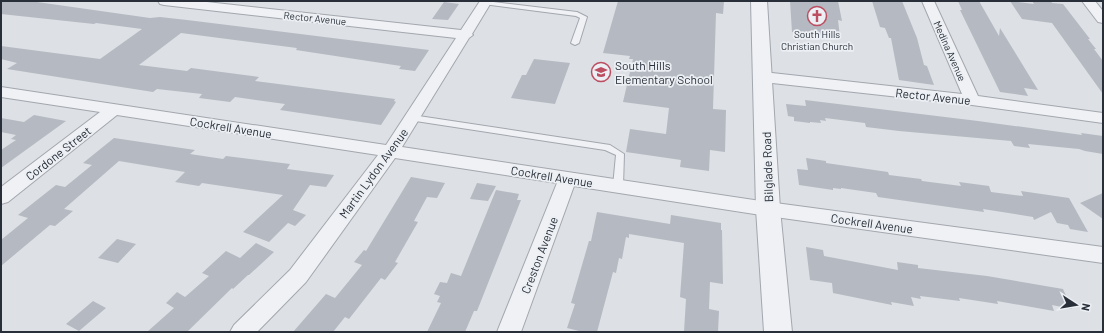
<svg xmlns="http://www.w3.org/2000/svg" width="1104" height="333" viewBox="0 0 1104 333" font-family="Barlow,sans-serif">
	<rect width="100%" height="100%" fill="#dde0e5"/>
	<path fill="#b5b9c1" d="M1,1H30L150,18L160,17L187,20L429,50L415,71L399,69L401,66L296,50L297,48L181,33L139,65L187,71L191,68L259,77L255,81L395,99L394,101L396,102L381,125L280,110L285,104L235,97L230,102L199,98L202,94L157,89L153,92L7,69L17,63L1,59V46L100,59L142,29L96,23L94,24L1,14Z
		M618,1H724L723,14L716,13L713,109L726,110L725,152L710,150L709,171L680,167L681,160L626,152L630,129L666,134L669,108L623,102L633,59H629L630,56L603,53Z
		M790,1H838L842,21L838,20L840,37L792,32Z
		M872,1H902L917,38L924,65L927,66L934,85L899,80L891,38H889L885,28L880,27Z
		M958,1H979L999,36L1000,28L1038,90L1024,88L1028,96L1000,92L960,10H962Z
		M1010,1L1034,4L1032,1H1051L1052,3L1063,4L1090,39H1088L1096,49H1094L1103,61V94L1052,23L1022,19Z
		M444,2L459,4L448,20L432,19Z
		M534,59L570,63L555,104L511,98L522,75H526Z
		M805,100L978,121L1082,135L1081,133L1103,136V154L1085,151L1079,149L1028,144L1030,148L1014,146L1011,141L899,131L866,127L865,123L825,118L826,121L820,120L821,123L810,122V123L794,121V117L788,116L786,104L806,106Z
		M34,115L66,121L1,168V150L16,140L11,139L16,135L1,132V118L24,122Z
		M114,138L195,150L190,154L223,159L226,156L290,164L287,169L334,175L326,187L310,185L293,210L306,215L295,226L288,223L269,242L243,232L283,195L202,183L199,186L175,182L185,172L119,161L64,209L73,211L55,226L50,225L1,266V240L28,218L18,215L56,185L65,187L92,165L83,163Z
		M806,158L826,161V163L888,172L889,175L921,179L922,181L961,186L959,182L989,186L991,192L1023,196L1021,191L1069,198L1088,232L1070,229L1068,225L1057,223L1051,212L1034,220L1033,217L983,209L984,212L878,197L876,193L841,188V189L833,188V190L799,185L797,169L808,170Z
		M411,177L445,183L437,198L427,197L414,221L418,222L395,262L398,263L385,280L381,278L349,319L345,317L333,332H293L326,294L335,298L362,265L354,262L364,250L366,251Z
		M477,183L496,186L488,201L470,199Z
		M496,190L519,194L517,200H521L477,311H474L465,332H427L441,303L437,302L440,296L434,294L440,282L447,283L451,273L461,276Z
		M1103,193V219L1080,203Z
		M597,212L670,224L671,215L721,223V230H722L723,284L710,282L709,309L719,311L718,332H684L686,299L680,297L684,243L629,234V238L626,237L622,259L619,258L616,273L613,272L597,332H583L567,328L575,304L571,303L589,241H591Z
		M117,239L136,244L118,263L98,258Z
		M256,243L274,252L249,275H248L233,289L232,288L187,332H147L174,308L166,303L177,292L185,297L209,276L202,273L226,251L240,258Z
		M806,247L823,250L824,256L898,270L897,262L918,265V268L987,276L1063,289L1072,309L1052,305L1054,311L997,301L998,304L959,298L960,301L920,296L921,299L911,297L914,306L891,302L892,305L833,293L832,283L810,280Z
		M93,301L106,308L79,331L66,324Z"/>
	<g fill="none" stroke-linecap="round" stroke-linejoin="round">
		<g stroke="#a3a7ae" stroke-width="2">
			<path id="service" d="M485,1L577,12L587,17L579,43L575,45L571,43L580,18L576,16L483,4V2Z
				M412,115L610,145L624,154L623,186L618,189L613,186L616,155L605,150L409,120L408,118Z"/>
		</g>
		<g stroke="#a3a7ae" stroke-width="2">
			<path id="minor" d="M158,1H198L461,30L480,1H492L472,34L473,35L469,38L402,147L768,202L1103,247V263L768,216L574,186L521,332H497L557,183L395,158L306,282L257,332H230L234,325L290,270L378,155L117,115L8,202L1,204V187L100,112L1,97V87L386,145L456,38L164,5L160,4Z
				M922,1H934L978,96L1103,113V123L972,105L763,82L758,80L755,77L758,74L763,72L962,94Z
				M1082,1H1095L1103,11V23L1098,22Z"/>
		</g>
		<g stroke="#a3a7ae" stroke-width="2">
			<path id="tertiary" d="M751,1H767L780,209L792,332H764L756,209Z"/>
		</g>
		<use href="#service" fill="#eff1f4" fill-rule="evenodd"/>
		<use href="#minor" fill="#eff1f4" fill-rule="evenodd"/>
		<use href="#tertiary" fill="#eff1f4" fill-rule="evenodd"/>
	</g>
	<defs>
		<g id="church-ring" transform="scale(1)"><circle r="9.5" fill="#eceff3" stroke="#bd4e61" stroke-width="1.5"/><path d="M-1.2-6h2.4v3.5h3.3v2.4h-3.3V6h-2.4V-.1h-3.3v-2.4h3.3Z" fill="#bd4e61"/></g>
		<g id="school-ring" transform="scale(1)"><circle r="9.5" fill="#eceff3" stroke="#bd4e61" stroke-width="1.5"/><path d="M0-5L7-2L0 1L-7-2ZM-4 1L0 2.5L4 1V4Q0 6-4 4Z" fill="#bd4e61"/></g>
	</defs>
	<g fill-rule="evenodd">
		<use href="#church-ring" x="817" y="16"/>
		<use href="#school-ring" x="601" y="72"/>
	</g>
	<g text-anchor="middle" dominant-baseline="central" stroke-width="3.5" stroke-linejoin="round" paint-order="stroke">
		<g font-size="10" fill="#282f39" stroke="#eceff3">
			<text transform="translate(315 18) rotate(6)">Rector Avenue</text>
			<text transform="translate(950 51) rotate(66)">Medina Avenue</text>
		</g>
		<g font-size="10" fill="#282f39" stroke="#eceff3">
			<text x="817" y="34">South Hills<tspan x="817" dy="12">Christian Church</tspan></text>
		</g>
		<g font-size="12" fill="#282f39" stroke="#eceff3" text-anchor="start">
			<text x="615" y="65">South Hills<tspan x="615" dy="14">Elementary School</tspan></text>
		</g>
		<g font-size="12" fill="#282f39" stroke="#eceff3">
			<text transform="translate(933 96) rotate(6)">Rector Avenue</text>
			<text transform="translate(231 127) rotate(9)">Cockrell Avenue</text>
			<text transform="translate(58 153) rotate(-38)">Cordone Street</text>
			<text transform="translate(767 167) rotate(-92)">Bilglade Road</text>
			<text transform="translate(373 173) rotate(-54)">Martin Lydon Avenue</text>
			<text transform="translate(552 176) rotate(9)">Cockrell Avenue</text>
			<text transform="translate(872 223) rotate(8)">Cockrell Avenue</text>
			<text transform="translate(539 255) rotate(-69)">Creston Avenue</text>
		</g>
	</g>
	<rect width="1104" height="333" fill="none" stroke="#282f39" stroke-width="4"/>
	<g transform="translate(1076 305) rotate(102)" stroke="#eceff3" stroke-width="3" paint-order="stroke">
	<path d="M0-3L7 15L0 10L-7 15Z" fill="#282f39"/>
	<text y="-6" font-size="11" font-weight="bold" text-anchor="middle" fill="#282f39">N</text>
	</g>
</svg>
